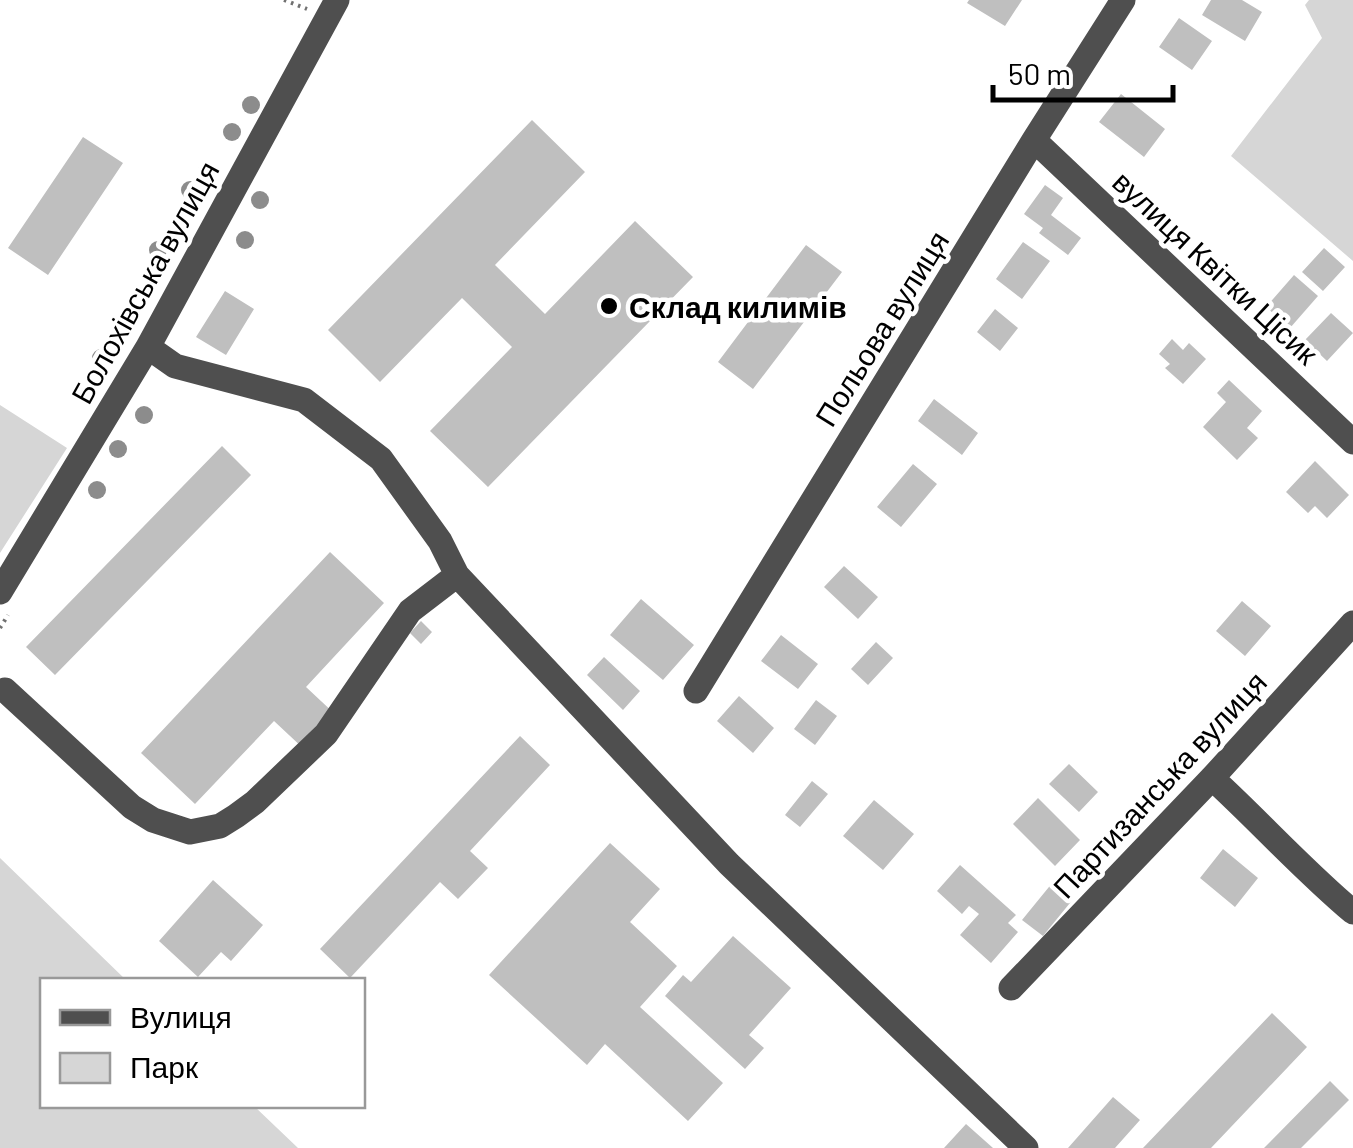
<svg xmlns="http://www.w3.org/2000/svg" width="1353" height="1148" viewBox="0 0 1353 1148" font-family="Barlow,sans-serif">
	<rect width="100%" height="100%" fill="#fff"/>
	<path fill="#d6d6d6" d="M1309,0H1353V261L1231,156L1322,38L1305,5Z
		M0,405L67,448L0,553Z
		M0,858L126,980H42V1106H254L298,1148H0Z"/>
	<path fill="#bfbfbf" d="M969,0H1022L1005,26L967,3Z
		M1211,0H1242L1262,12L1245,41L1202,15Z
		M1179,18L1212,41L1192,70L1159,47Z
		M1121,94L1165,129L1144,157L1099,122Z
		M532,120L585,172L495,265L545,314L635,221L693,277L488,487L430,431L512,347L462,298L380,382L328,330Z
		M83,137L123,163L48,275L8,248Z
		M1045,185L1063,198L1051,215L1081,238L1068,255L1039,233L1043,228L1024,214Z
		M1023,242L1050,261L1022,299L996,279Z
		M806,245L842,272L753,389L718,362Z
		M1324,248L1345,267L1323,291L1302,272Z
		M1294,275L1318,296L1290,328L1266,307Z
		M225,291L254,309L226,355L196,337Z
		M995,309L1018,328L1000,351L977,332Z
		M1331,313L1353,333L1327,361L1305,340Z
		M1172,339L1183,350L1189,343L1206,359L1183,384L1165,368L1170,364L1159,354Z
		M1229,380L1262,411L1247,428L1258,438L1237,460L1203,427L1226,402L1217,393Z
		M934,399L978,433L962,455L918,421Z
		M222,446L251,475L55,675L26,647Z
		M1315,461L1349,495L1327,518L1315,506L1308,513L1286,492Z
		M913,464L937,484L901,527L877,507Z
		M330,552L384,603L306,687L337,716L305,750L274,721L195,804L141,753Z
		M844,566L878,597L858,619L824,587Z
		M641,599L694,645L663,680L610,635Z
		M1242,601L1271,626L1245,656L1216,631Z
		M421,621L432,632L421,644L410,633Z
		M781,635L818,664L798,689L761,661Z
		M876,642L893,658L868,685L851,669Z
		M604,657L640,691L623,710L587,675Z
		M739,696L774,728L753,753L717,721Z
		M816,700L837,716L815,745L794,729Z
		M520,736L550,765L470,851L488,868L458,899L440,882L350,978L320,949Z
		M1069,764L1098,792L1079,812L1049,784Z
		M812,781L828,794L800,827L785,815Z
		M1038,798L1080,840L1055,866L1013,824Z
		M874,800L914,834L883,870L843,836Z
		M610,843L660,889L630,922L677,966L640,1007L723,1083L688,1121L605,1044L587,1065L489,975Z
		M1223,849L1258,878L1235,907L1200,878Z
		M960,865L1016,915L1008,923L1018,932L991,963L960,935L979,914L969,906L962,914L937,891Z
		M213,880L263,925L231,961L221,952L198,977L159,941Z
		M1053,882L1074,898L1043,936L1022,920Z
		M733,936L791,988L749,1035L764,1048L745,1069L665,996L683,975L691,982Z
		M1272,1013L1307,1047L1211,1148H1143Z
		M1330,1081L1349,1100L1301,1148H1264Z
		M1113,1097L1140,1120L1115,1148H1068Z
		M966,1124L993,1148H944Z"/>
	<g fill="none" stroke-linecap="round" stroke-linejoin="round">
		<path stroke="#717171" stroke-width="4" stroke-dasharray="2.5 5" stroke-linecap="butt" d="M284,0L307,9
			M0,628L8,615"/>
		<path stroke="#4f4f4f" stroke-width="25" d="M1034,140L1353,442
			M148,347L175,366L304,400L381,459L440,541L457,575L729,864L1026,1148
			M0,592L148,347L337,0
			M5,690L132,807L153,820L190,832L220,826L236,816L255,802L326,734L410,611L457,575
			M696,691L1034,140L1123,0
			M1212,778C1260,822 1303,870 1353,912
			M1011,988L1212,778L1353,623"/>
	</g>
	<g fill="#8c8c8c">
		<circle cx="251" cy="105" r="9"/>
		<circle cx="232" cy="132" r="9"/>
		<circle cx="207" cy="171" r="9"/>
		<circle cx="190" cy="190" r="9"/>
		<circle cx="260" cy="200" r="9"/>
		<circle cx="245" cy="240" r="9"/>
		<circle cx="158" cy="250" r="9"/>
		<circle cx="101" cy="358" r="9"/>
		<circle cx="144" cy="415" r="9"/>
		<circle cx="118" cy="449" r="9"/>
		<circle cx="97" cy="490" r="9"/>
	</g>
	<circle fill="#000" stroke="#fff" stroke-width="4" cx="609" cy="306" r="10"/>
	<g text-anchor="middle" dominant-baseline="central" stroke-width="9" stroke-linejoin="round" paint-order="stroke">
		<g font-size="30" fill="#000" stroke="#fff">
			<text transform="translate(1216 267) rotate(43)">вулиця Квітки Цісик</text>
			<text transform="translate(144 282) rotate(-61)">Болохівська вулиця</text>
			<text transform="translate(881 328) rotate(-58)">Польова вулиця</text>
			<text transform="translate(1159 784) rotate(-47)">Партизанська вулиця</text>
		</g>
		<g font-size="30" font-weight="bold" fill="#000" stroke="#fff" text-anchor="start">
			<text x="629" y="306">Склад килимів</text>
		</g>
	</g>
	<rect x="40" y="978" width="325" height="130" fill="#ffffff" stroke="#999999" stroke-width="2.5"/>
	<rect x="60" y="1010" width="50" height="15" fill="#4f4f4f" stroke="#999999" stroke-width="2.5"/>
	<text x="130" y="1028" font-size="30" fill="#000000">Вулиця</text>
	<rect x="60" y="1053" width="50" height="30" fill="#d6d6d6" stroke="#999999" stroke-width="2.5"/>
	<text x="130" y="1078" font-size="30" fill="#000000">Парк</text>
	<path d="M993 85v15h180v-15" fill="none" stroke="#000000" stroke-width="5"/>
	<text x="1008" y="85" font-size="30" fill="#000000" stroke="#ffffff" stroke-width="8" paint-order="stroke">50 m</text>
</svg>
